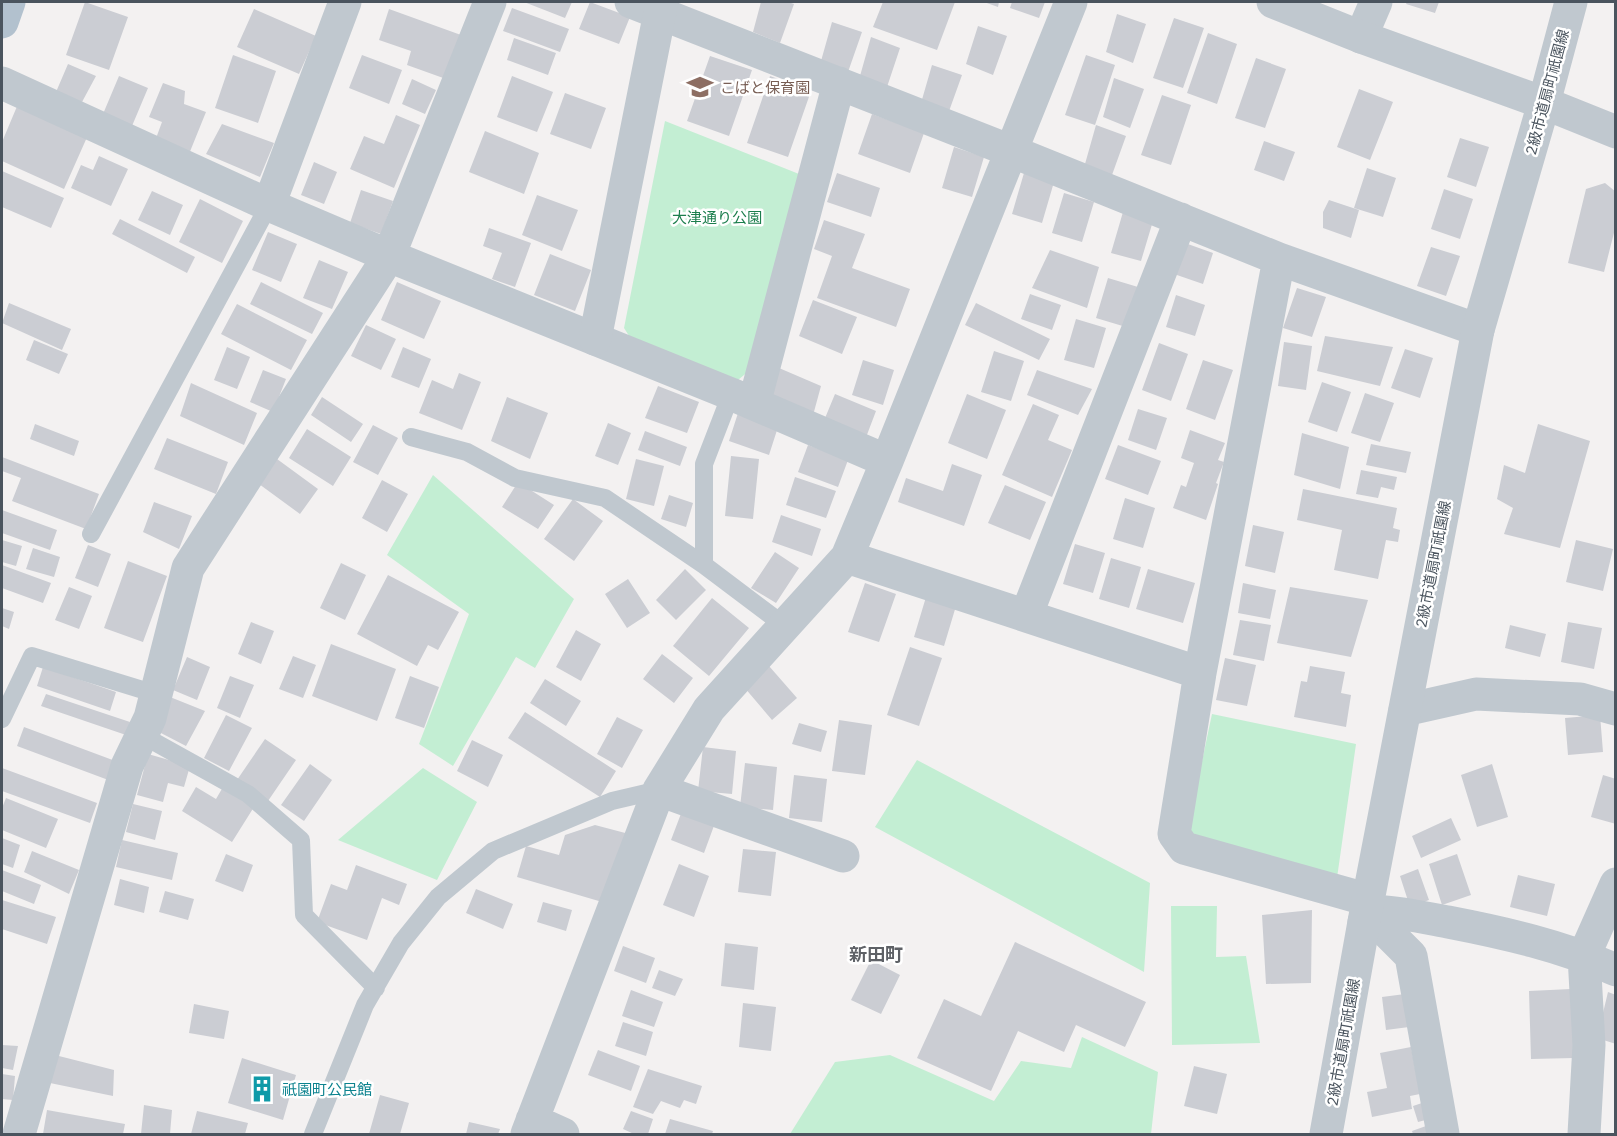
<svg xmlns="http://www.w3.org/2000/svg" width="1617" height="1136" viewBox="0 0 1617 1136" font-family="'IBM Plex Sans','Noto Sans JP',sans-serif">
	<rect width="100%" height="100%" fill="#f3f1f1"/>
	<path fill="#c3eed3" d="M665,121L799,174L750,370L738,380L633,342L624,328Z
		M433,475L574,599L535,668L516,657L453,766L419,744L469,614L387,555Z
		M1212,714L1356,744L1337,878L1187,832Z
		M917,760L1150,883L1144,972L875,827Z
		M423,768L477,802L437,880L338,840Z
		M1171,906H1217L1216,957L1246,956L1260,1043L1172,1045Z
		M1082,1037L1158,1072L1151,1134H790L835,1062L890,1055L994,1101L1021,1061L1071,1068Z"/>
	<path fill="#cbcdd3" d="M85,2L128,17L109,70L66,55Z
		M524,2H572L565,18Z
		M590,2L630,17L619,44L579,29Z
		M761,2H788L794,4L780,43L753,32Z
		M883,2H955L937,50L873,27Z
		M984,2H999L998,7Z
		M1012,2H1045L1039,18L1010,8Z
		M1407,2H1439L1435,13L1406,4Z
		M512,8L569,29L560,52L503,31Z
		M254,9L316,36L299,74L237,47Z
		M389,9L461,35L446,79L407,65L411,51L379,40Z
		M1117,14L1146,24L1133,63L1106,52Z
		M1174,18L1204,28L1183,88L1153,78Z
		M832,22L862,32L848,72L821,61Z
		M978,26L1007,36L993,75L966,64Z
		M1208,33L1237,44L1217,104L1187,93Z
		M871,37L900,48L887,87L860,76Z
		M514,38L556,53L548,75L507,60Z
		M233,55L276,71L258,123L215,108Z
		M362,55L402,70L389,104L349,88Z
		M1086,55L1115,65L1095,125L1065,115Z
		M710,56L752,70L729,136L687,121Z
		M1256,58L1286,69L1265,128L1235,118Z
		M68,64L96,76L82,102L56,92Z
		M932,65L962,75L948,114L921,103Z
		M119,76L148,88L132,126L103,114Z
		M512,76L553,92L537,132L497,117Z
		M770,76L811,91L788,157L747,143Z
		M1114,78L1144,89L1130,128L1103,117Z
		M412,79L436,90L425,114L402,104Z
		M163,83L185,91L184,104L206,112L189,154L155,141L162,122L149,117Z
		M1359,89L1393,102L1370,160L1337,147Z
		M565,93L606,108L591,149L550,134Z
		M1162,95L1191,105L1171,165L1141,155Z
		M18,104L88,135L64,189L2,161V142Z
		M872,114L924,133L910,173L858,154Z
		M396,115L420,125L394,188L350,169L364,136L384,144Z
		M222,124L274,143L260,177L206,154Z
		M1096,125L1126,136L1112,175L1085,164Z
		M485,131L539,153L524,194L469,172Z
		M1460,138L1489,147L1476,187L1447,177Z
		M1264,141L1295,152L1284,181L1254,170Z
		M954,147L984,157L972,197L942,188Z
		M99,156L128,169L111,206L71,188L81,165L93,170Z
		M314,162L337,172L324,204L301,195Z
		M1367,168L1396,178L1383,217L1354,208Z
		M2,171L64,198L51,228L2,207Z
		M837,173L880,188L871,217L827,202Z
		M1024,173L1054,182L1042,223L1012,214Z
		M1605,183L1616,192V225L1604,272L1568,263L1586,189Z
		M1444,189L1473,199L1460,239L1431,229Z
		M361,190L393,201L381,234L350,223Z
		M152,191L183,205L170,235L138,220Z
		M1064,193L1094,202L1082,242L1052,233Z
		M537,195L578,210L562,251L522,235Z
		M200,199L243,221L222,263L179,242Z
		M1329,200L1359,210L1351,238L1323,228V212Z
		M1123,212L1153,221L1141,261L1111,253Z
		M120,219L195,257L187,273L112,234Z
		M824,220L865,234L852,268L910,289L896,327L817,298L832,256L814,249Z
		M489,228L531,243L515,287L492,279L502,253L483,246Z
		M268,232L297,244L281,282L252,270Z
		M1185,243L1213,253L1203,284L1174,274Z
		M1431,247L1460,256L1446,296L1417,286Z
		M1050,250L1099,267L1087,308L1032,288Z
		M550,254L591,270L575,311L534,295Z
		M319,260L348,272L332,309L303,298Z
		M1108,278L1138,287L1126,327L1096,318Z
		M261,282L323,313L312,334L250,304Z
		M397,282L441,301L424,339L381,320Z
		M1297,288L1326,297L1312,337L1283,328Z
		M1030,294L1061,305L1052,330L1021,319Z
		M1176,295L1205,305L1195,336L1166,327Z
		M813,300L857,317L842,354L799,336Z
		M9,303L71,329L62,350L2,323Z
		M976,303L1050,339L1039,360L965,325Z
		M237,304L307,340L291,370L221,334Z
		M1076,319L1106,328L1094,368L1064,360Z
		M366,325L396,339L381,370L351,356Z
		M1325,336L1393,347L1380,386L1317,371Z
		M34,340L68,354L59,374L26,360Z
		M1284,342L1312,346L1306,390L1278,386Z
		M1159,343L1188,354L1171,401L1142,390Z
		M227,347L250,357L237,389L214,380Z
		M403,347L431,359L419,388L391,377Z
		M1405,349L1433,358L1420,398L1391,388Z
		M994,351L1024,361L1011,401L981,392Z
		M863,360L894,370L883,405L852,395Z
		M1203,360L1233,370L1215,420L1186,409Z
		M779,368L821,386L812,419L769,401Z
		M263,370L286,379L273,412L250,402Z
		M1037,370L1092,389L1078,415L1027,395Z
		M459,373L481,382L462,430L419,413L432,380L453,389Z
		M1322,382L1351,392L1337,432L1308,422Z
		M191,383L257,413L244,445L180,416Z
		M658,386L699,402L687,433L645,418Z
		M1365,393L1394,403L1380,442L1351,433Z
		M835,394L876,411L865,440L823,423Z
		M967,394L1006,410L987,459L948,443Z
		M322,397L363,424L351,442L311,415Z
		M507,397L548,413L530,459L491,441Z
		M1033,404L1059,415L1048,440L1072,450L1052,497L1002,475Z
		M1138,409L1167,418L1156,450L1128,440Z
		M738,413L778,427L769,455L729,441Z
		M608,423L631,433L618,465L595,456Z
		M35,424L79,441L74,456L30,439Z
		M1538,424L1590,441L1560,548L1504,534L1513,508L1497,499L1504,465L1525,473Z
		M373,425L398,438L378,475L353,462Z
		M307,429L351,457L333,486L289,458Z
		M1190,430L1225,443L1218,460L1224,462L1216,483L1218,484L1206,520L1173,508L1181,485L1186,487L1194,463L1181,458Z
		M645,431L687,447L680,466L638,450Z
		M1302,433L1349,447L1340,489L1294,475Z
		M167,438L228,462L216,494L154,469Z
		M1371,444L1411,452L1406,473L1366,465Z
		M808,445L848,460L838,487L798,472Z
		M1118,445L1161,461L1148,495L1105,479Z
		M731,456L759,459L753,519L725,516Z
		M2,457L99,494L86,529L12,501L21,478L2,471Z
		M277,459L318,489L300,514L259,484Z
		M636,459L664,466L654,506L626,499Z
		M952,464L982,475L964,526L898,502L906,478L943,491Z
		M1361,470L1397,477L1394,490L1381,487L1378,498L1356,494Z
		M795,477L836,491L826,518L786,505Z
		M382,480L408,494L387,532L362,518Z
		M518,482L554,505L538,529L502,507Z
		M1005,485L1046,502L1030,540L988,523Z
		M1303,489L1397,508L1393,528L1400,530L1398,542L1386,540L1378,579L1334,570L1342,530L1297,520Z
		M669,495L693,503L686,527L661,519Z
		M1125,498L1155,508L1143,548L1113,539Z
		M573,499L603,521L574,561L544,539Z
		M154,502L192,516L179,549L143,532Z
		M2,510L57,530L50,550L2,533Z
		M781,515L821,529L812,556L772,542Z
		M1253,525L1284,532L1275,573L1245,566Z
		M2,540L22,546L16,566L2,562Z
		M1576,540L1613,549L1603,591L1566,582Z
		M1075,544L1105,553L1093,593L1063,584Z
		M88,545L111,554L98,587L75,578Z
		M33,548L60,557L54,577L26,569Z
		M775,552L799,568L776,603L751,588Z
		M1111,558L1141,567L1129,608L1099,599Z
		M128,561L167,576L143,642L104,628Z
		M341,563L366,575L345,620L320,608Z
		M2,565L51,583L43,603L2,588Z
		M685,569L706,590L676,620L656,600Z
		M1148,569L1195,583L1183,623L1136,609Z
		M388,575L459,612L438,650L428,645L417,666L357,634Z
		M628,579L650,613L627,628L605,594Z
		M865,583L896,594L879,642L848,632Z
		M1243,583L1276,590L1270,619L1238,613Z
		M69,587L92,596L79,629L55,620Z
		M1290,587L1368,600L1351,657L1277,643Z
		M926,597L956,606L944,646L914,637Z
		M712,598L749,628L709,676L673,646Z
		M2,608L14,612L9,629L2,626Z
		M1240,620L1271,625L1264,661L1233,655Z
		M251,622L274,631L261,664L238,654Z
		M1568,622L1602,628L1594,669L1561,662Z
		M1510,625L1546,634L1540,657L1505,648Z
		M576,630L601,644L581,681L556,667Z
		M331,644L396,669L377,721L312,696Z
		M910,647L942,658L919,726L887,715Z
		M662,654L693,678L674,703L643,679Z
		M293,656L316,665L303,698L279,689Z
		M187,657L210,667L197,700L173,690Z
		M1225,658L1256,665L1247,706L1216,700Z
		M769,666L797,698L772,720L744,687Z
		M1310,666L1345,672L1341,693L1351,695L1346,727L1294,717L1301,681L1307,682Z
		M43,667L116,692L110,711L37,686Z
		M230,676L254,685L240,718L217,708Z
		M410,676L439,687L424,728L395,718Z
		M545,679L581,701L566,726L530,703Z
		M46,694L130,722L126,735L41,706Z
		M170,697L205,711L186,746L159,732Z
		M525,712L616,771L600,797L508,738Z
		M226,715L252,728L229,771L204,758Z
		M1600,715L1603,752L1568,755L1565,718Z
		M617,717L643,730L622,768L597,754Z
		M839,720L872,725L865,775L832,771Z
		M799,723L827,731L821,752L792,744Z
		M24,727L118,762L111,781L17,746Z
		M265,739L296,760L268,801L237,780Z
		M472,740L503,755L488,787L457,771Z
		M703,747L736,751L732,794L698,791Z
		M148,754L190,766L184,787L168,783L163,802L137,795Z
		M745,763L777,767L773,810L740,807Z
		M310,764L332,780L304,821L281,805Z
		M1492,764L1508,817L1477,827L1461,775Z
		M2,768L97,803L90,823L2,791Z
		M794,775L827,779L822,822L789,818Z
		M1603,775L1616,779V824L1591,817Z
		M196,787L216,799L223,787L254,807L232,842L182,811Z
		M6,798L58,819L46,848L2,830V808Z
		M133,804L162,811L155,840L126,832Z
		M682,811L715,823L704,853L671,840Z
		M1451,818L1461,840L1421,858L1412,836Z
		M595,825L629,834L609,904L517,877L526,846L559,855L565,835Z
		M2,838L20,845L13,868L2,864Z
		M122,840L178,853L172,880L116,867Z
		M743,849L776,852L771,896L738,892Z
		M32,851L79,870L69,894L24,872Z
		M226,854L253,865L243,892L215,881Z
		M1457,854L1471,895L1442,905L1429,864Z
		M679,864L709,876L694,917L663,905Z
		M356,865L407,884L399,905L382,898L367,940L317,922L331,884L347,890Z
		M1418,869L1429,900L1410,907L1400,876Z
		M2,870L41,885L34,904L2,891Z
		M1518,875L1555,884L1547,916L1510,907Z
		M120,879L149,887L144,913L114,905Z
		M476,889L513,904L503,929L466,913Z
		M165,891L194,899L188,920L159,912Z
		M2,900L56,917L47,944L2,929Z
		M543,902L572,910L566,931L537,922Z
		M1312,910L1311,983L1266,984L1262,915Z
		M1015,942L1146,1002L1125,1047L1076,1025L1064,1052L1018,1031L991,1091L917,1058L944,999L981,1016Z
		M725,943L758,947L754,990L721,986Z
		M623,946L655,958L646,983L614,971Z
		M871,960L900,975L881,1014L851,1000Z
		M659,970L683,979L675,996L652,988Z
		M1571,989L1574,1058L1531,1059L1529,991Z
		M631,990L663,1002L654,1027L622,1016Z
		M1608,992L1616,995V1044L1597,1038Z
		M1405,994L1409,1027L1386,1030L1382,997Z
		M743,1003L776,1007L771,1051L739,1047Z
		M194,1004L229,1011L224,1039L189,1033Z
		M623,1022L653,1032L646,1056L615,1046Z
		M2,1045L18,1046L13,1070L2,1068Z
		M1411,1047L1420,1094L1410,1096L1412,1109L1372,1117L1367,1092L1387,1088L1380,1053Z
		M598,1050L640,1066L631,1091L588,1075Z
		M55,1055L114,1070L113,1096L50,1083Z
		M242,1058L296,1075L283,1120L228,1103Z
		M1194,1066L1227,1074L1217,1114L1184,1106Z
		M648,1069L702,1086L696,1104L684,1100L680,1108L661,1101L653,1114L633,1107Z
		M2,1074L15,1076L13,1100L2,1099Z
		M380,1095L409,1103L400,1134H369Z
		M1428,1101L1433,1118L1418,1122L1413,1106Z
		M144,1105L172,1110L170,1134H141Z
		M47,1110L125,1124L123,1134H43Z
		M197,1111L248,1123L245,1134H191Z
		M631,1111L653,1119L648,1134H634L623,1129Z
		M670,1119L713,1131L712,1134H665Z
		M469,1122L500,1129L498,1134H466Z
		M1426,1126L1428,1134H1413L1412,1131Z"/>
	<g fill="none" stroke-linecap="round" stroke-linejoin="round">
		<path stroke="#c0c8cf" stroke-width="18" d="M731,394L704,464V565L785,626
			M411,437L467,452L515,478L605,498L704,565
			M91,534L269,205
			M2,719L32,656L156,694
			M142,735L248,794L301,840L304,915L376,988
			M313,1134L365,1005L401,943L438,897L493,851L612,801L659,790"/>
		<path stroke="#c0c8cf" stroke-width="33" d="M631,2L1011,151L1279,259L1478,330
			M1361,37L1376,2
			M2,83L269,205L389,256L731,394L887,461
			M269,205L345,2
			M1279,259L1200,673L1174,834L1184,848L1369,900
			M754,404L839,83
			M847,557L1200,673
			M1026,616L1181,219
			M1405,710L1476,694L1580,699L1616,709
			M659,790L843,856
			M1366,911C1394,911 1421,917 1448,922C1505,933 1562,946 1616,970
			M1364,922L1384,929L1411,956L1443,1134
			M532,1120L563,1134
			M19,1134L127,766L150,718L188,568L389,256L490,2
			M527,1134L659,790L709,709L847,557L887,461L1071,2
			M1584,1134L1589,1045L1584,956L1616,884"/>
		<path stroke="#c0c8cf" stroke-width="33" d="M1273,2L1361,37L1544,103L1616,132
			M595,339L662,2
			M1326,1134L1366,911L1478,330L1544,103L1571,2"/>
		<path stroke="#b2c1ce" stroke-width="33" d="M2,22L9,2"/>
	</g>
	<defs>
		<g id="school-bare" transform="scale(2.07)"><path d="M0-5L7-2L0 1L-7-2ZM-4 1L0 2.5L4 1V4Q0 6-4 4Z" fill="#8d6e63" stroke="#fff" stroke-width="2.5" paint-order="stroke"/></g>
		<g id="building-bare" transform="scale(2.07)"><path d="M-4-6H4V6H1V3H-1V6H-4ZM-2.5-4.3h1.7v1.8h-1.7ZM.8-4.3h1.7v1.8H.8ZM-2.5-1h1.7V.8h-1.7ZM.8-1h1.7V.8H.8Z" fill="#0f9aa8" stroke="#fff" stroke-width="2.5" paint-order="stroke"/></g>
	</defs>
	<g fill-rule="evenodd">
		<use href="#school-bare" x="700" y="87"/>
		<use href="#building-bare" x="262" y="1089"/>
	</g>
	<g text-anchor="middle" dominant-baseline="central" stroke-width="5" stroke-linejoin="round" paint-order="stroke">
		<g font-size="15" fill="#785e54" stroke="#fff" text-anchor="start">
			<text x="720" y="87">こばと保育園</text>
		</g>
		<g font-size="15" fill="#4a545e" stroke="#fff">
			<text transform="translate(1547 92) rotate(-75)">2級市道扇町祇園線</text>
			<text transform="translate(1433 564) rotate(-79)">2級市道扇町祇園線</text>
			<text transform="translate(1343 1042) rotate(-80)">2級市道扇町祇園線</text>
		</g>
		<g font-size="15" fill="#1c7e4d" stroke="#fff">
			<text x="717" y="217">大津通り公園</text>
		</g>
		<g font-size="15" fill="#0d838f" stroke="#fff" text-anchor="start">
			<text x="282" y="1089">祇園町公民館</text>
		</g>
		<g font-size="18" font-weight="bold" fill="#5e6166" stroke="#fff">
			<text x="876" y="954">新田町</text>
		</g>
	</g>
	<rect width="1617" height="1136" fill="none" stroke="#4a545e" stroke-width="6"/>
</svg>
